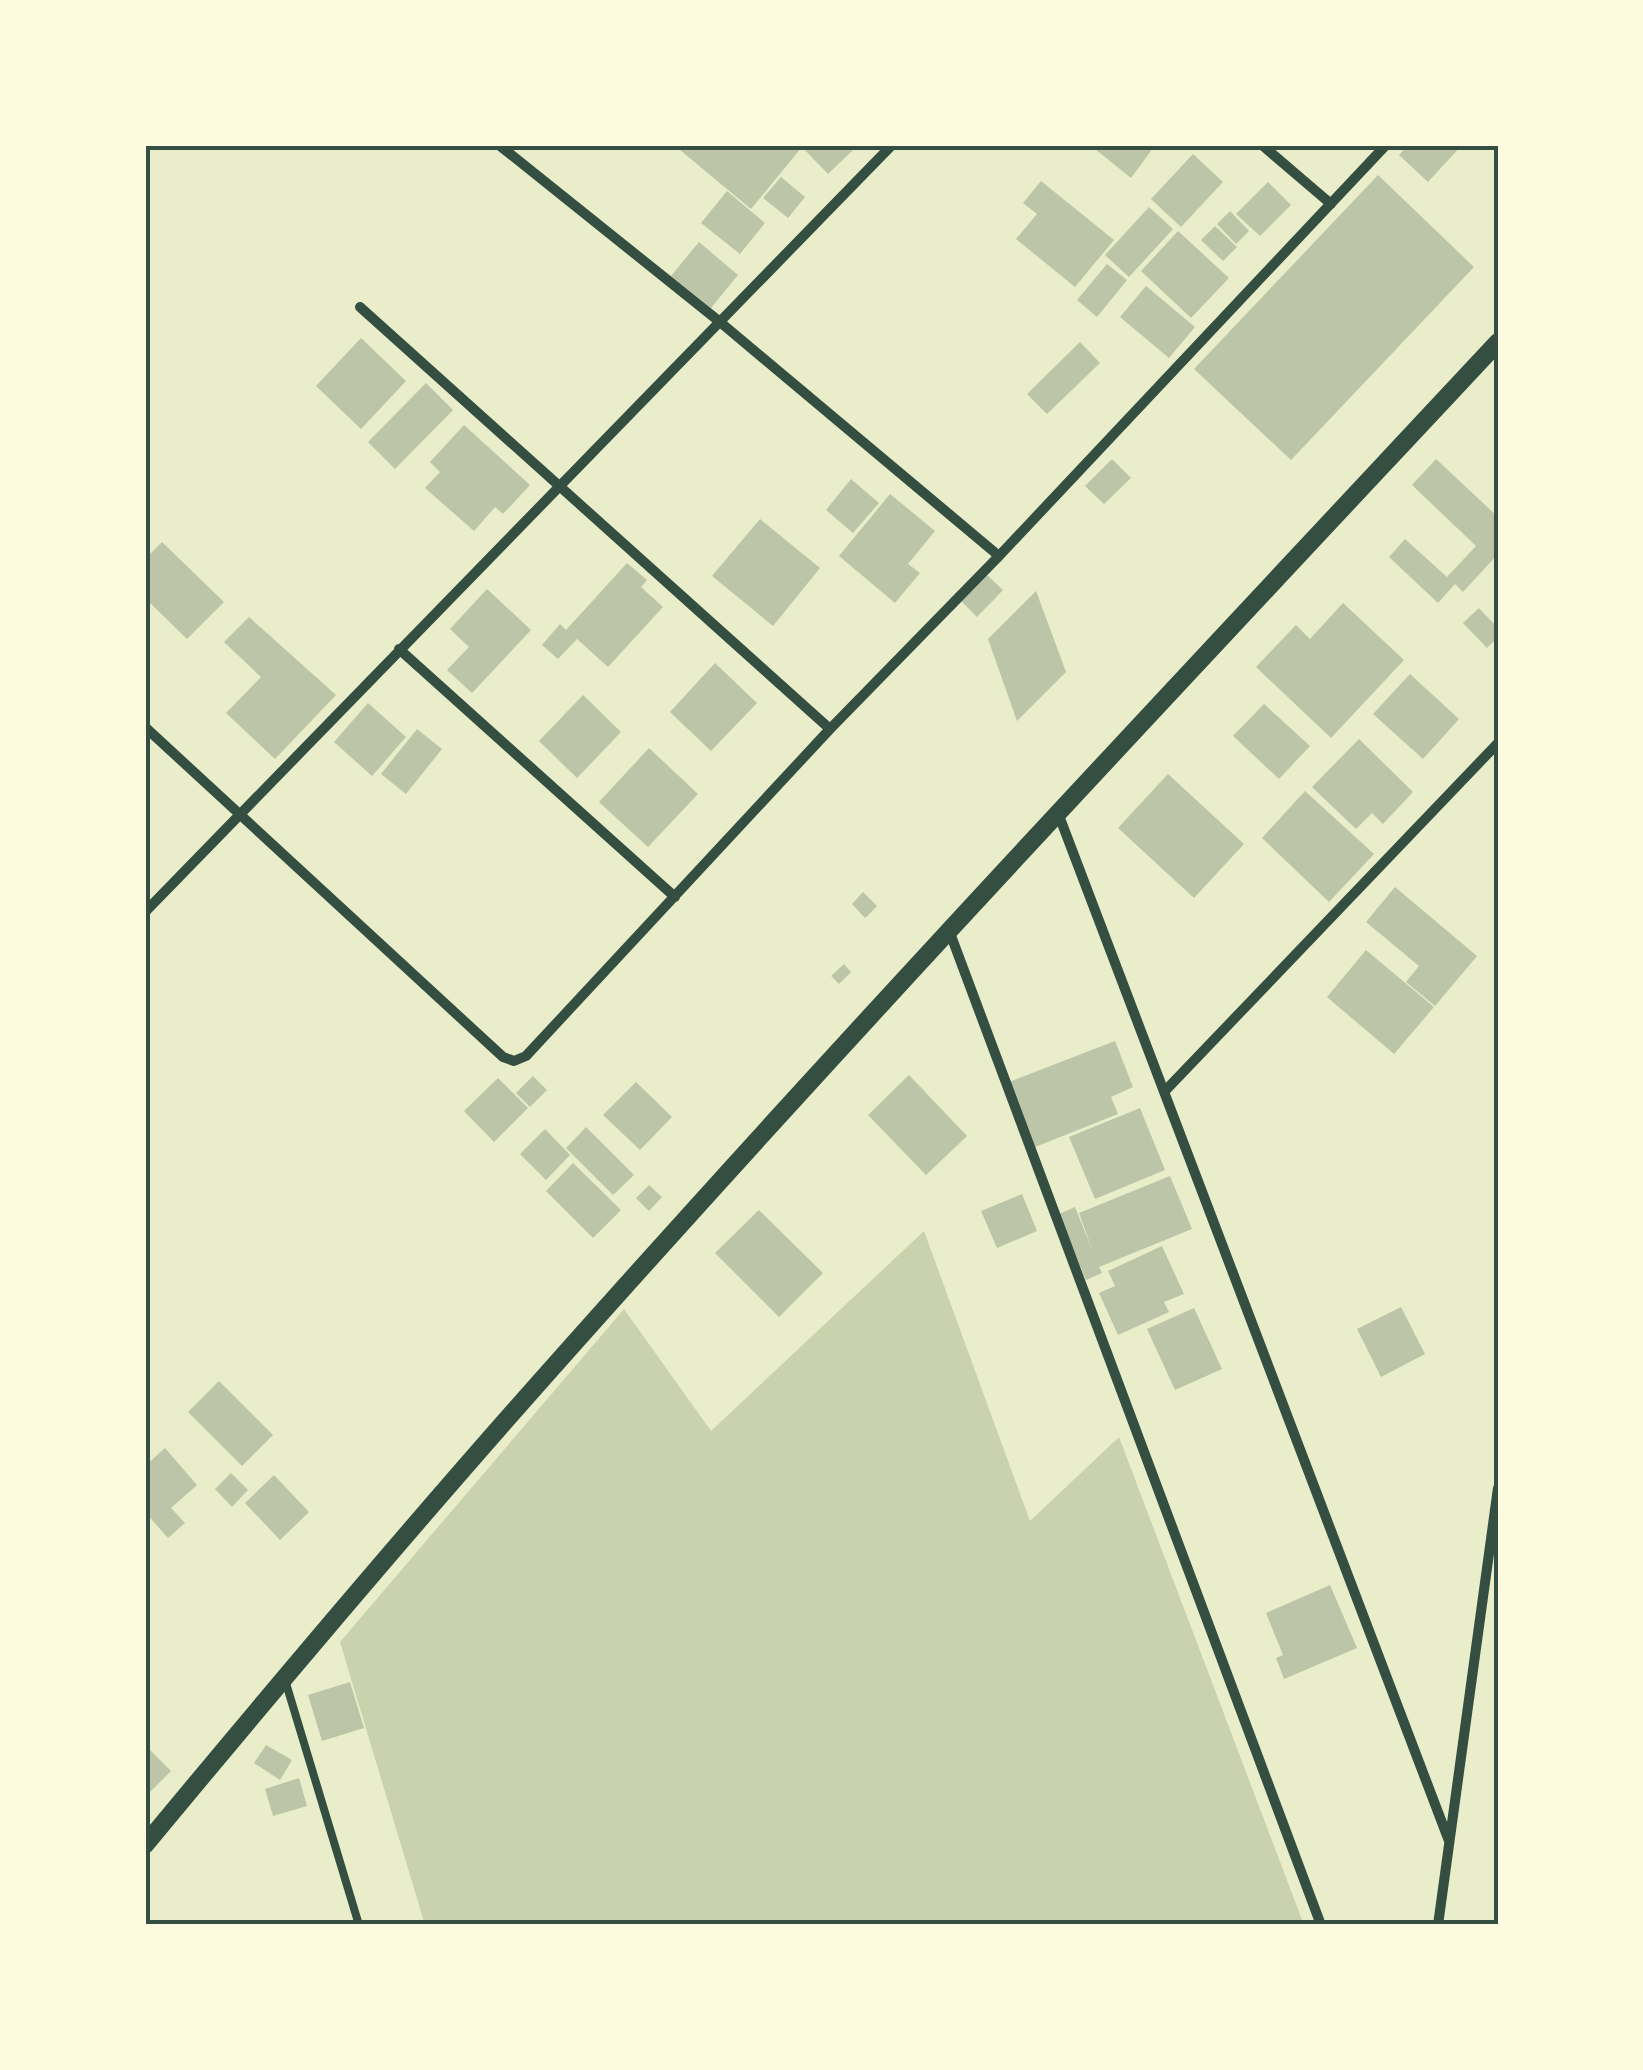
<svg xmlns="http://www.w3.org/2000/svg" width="1643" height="2070" viewBox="0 0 1643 2070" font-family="'Asap Condensed',sans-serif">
	<rect width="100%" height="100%" fill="#e9edc9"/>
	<path fill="#cad2ad" d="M924,1231L1030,1521L1119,1437L1304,1925H425L340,1642L624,1309L711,1431Z"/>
	<path fill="#bcc5a7" d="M674,145H847L853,150L828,174L802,147L751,209Z
		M1098,145H1144L1151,151L1131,178L1095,149Z
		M1408,145H1462L1428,182L1399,155Z
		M1193,154L1223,182L1181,227L1151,199Z
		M1378,175L1474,267L1291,460L1194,369Z
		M781,177L805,197L788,218L763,198Z
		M1041,181L1114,240L1075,287L1016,239L1037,214L1023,203Z
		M1268,182L1291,205L1260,236L1236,214Z
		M727,191L765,223L740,254L701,223Z
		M1149,207L1173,229L1129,277L1105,255Z
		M1230,211L1249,231L1236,244L1217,224Z
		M1215,226L1237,247L1223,261L1201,240Z
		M1178,231L1229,278L1191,318L1141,271Z
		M699,242L738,275L711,308L671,276Z
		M1107,264L1127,280L1097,317L1077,300Z
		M1146,286L1195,327L1169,358L1120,317Z
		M361,338L406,381L361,429L316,386Z
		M1080,342L1100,363L1047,414L1027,394Z
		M426,383L453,410L395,469L368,442Z
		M464,425L530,485L503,514L495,507L474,531L425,488L440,472L430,462Z
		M1112,459L1131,478L1104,504L1085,486Z
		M1436,459L1498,517V554L1463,592L1455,584L1438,603L1389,557L1405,539L1447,577L1476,546L1412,485Z
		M851,479L879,503L853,533L826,510Z
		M890,494L935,531L908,564L920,573L895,603L839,556Z
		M760,519L820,568L773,626L712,576Z
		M162,542L224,602L187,639L145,598V559Z
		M627,563L647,580L641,587L663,607L608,667L577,639L558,659L542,645L560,624L566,630Z
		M987,575L1003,590L977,617L961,601Z
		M487,589L531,630L472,693L447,670L469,647L450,629Z
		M1036,591L1066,672L1017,721L988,639Z
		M1343,603L1404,660L1331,738L1256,667L1296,625L1310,639Z
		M1479,608L1498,628V637L1487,648L1463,623Z
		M249,617L336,695L275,759L226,713L261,677L224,642Z
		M715,663L757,703L711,751L670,712Z
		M1410,674L1459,719L1423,759L1373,714Z
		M583,695L621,732L577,778L539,741Z
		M368,703L406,737L372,776L334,742Z
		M1264,704L1310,746L1279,779L1233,736Z
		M417,729L442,749L406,794L381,774Z
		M1359,739L1413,792L1383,824L1372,813L1356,829L1312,787Z
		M649,748L698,794L648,847L599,802Z
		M1168,774L1244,844L1194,898L1118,828Z
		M1305,791L1374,854L1329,902L1262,838Z
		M1395,887L1477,956L1435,1006L1406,982L1419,966L1366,922Z
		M863,892L877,906L865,918L852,904Z
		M1366,950L1434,1007L1394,1054L1327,997Z
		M844,964L851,972L839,984L831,976Z
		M1115,1041L1133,1087L1111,1097L1118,1114L1035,1147L1009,1082Z
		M909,1075L967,1136L926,1175L868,1115Z
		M533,1076L547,1090L530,1107L516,1093Z
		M498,1078L528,1108L494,1142L464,1111Z
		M636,1082L672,1117L640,1150L603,1115Z
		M1140,1108L1165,1170L1095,1199L1069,1137Z
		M586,1127L634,1175L613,1195L566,1148Z
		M545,1129L570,1155L546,1180L520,1154Z
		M573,1163L621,1210L593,1238L546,1191Z
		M1170,1176L1192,1229L1099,1267L1102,1273L1086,1280L1059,1214L1075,1207L1093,1252L1079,1213Z
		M649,1185L662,1197L649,1211L636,1198Z
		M1022,1194L1037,1231L997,1248L981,1211Z
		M759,1210L823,1273L779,1317L715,1253Z
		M1162,1246L1184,1294L1164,1302L1169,1312L1118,1335L1099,1293L1115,1286L1108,1271Z
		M1401,1307L1425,1354L1381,1377L1357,1329Z
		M1194,1308L1222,1369L1175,1390L1147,1329Z
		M219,1381L273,1435L242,1466L188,1412Z
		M165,1448L197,1485L171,1508L185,1523L168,1538L145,1512V1466Z
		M231,1473L248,1490L232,1507L215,1489Z
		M274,1475L309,1512L280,1540L245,1503Z
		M1330,1585L1357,1648L1284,1679L1276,1658L1283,1655L1266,1613Z
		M350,1682L364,1728L322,1741L308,1695Z
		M145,1745L171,1771L145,1797Z
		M266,1745L292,1760L280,1780L254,1763Z
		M299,1778L307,1806L273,1816L265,1789Z"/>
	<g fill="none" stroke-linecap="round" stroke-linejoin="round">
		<path stroke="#344e41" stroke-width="8" d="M285,1680L359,1925"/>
		<path stroke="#344e41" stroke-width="10" d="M499,145L720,322L999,556
			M1262,145L1331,204
			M360,307L830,729
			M399,649L675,897
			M145,727L503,1057L514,1061L526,1056L830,729L999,556L1386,145
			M1058,813L1449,1841
			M145,912L892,145
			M950,933L1321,1925
			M1164,1092L1498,743
			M1438,1925L1498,1488"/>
		<path stroke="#344e41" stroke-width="18" d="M145,1845C266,1699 388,1554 514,1411C835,1048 1167,696 1498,342"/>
	</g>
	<rect width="1643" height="2070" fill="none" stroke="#fefae0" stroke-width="295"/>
	<rect x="148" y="148" width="1348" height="1774" fill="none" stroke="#344e41" stroke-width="4"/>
</svg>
